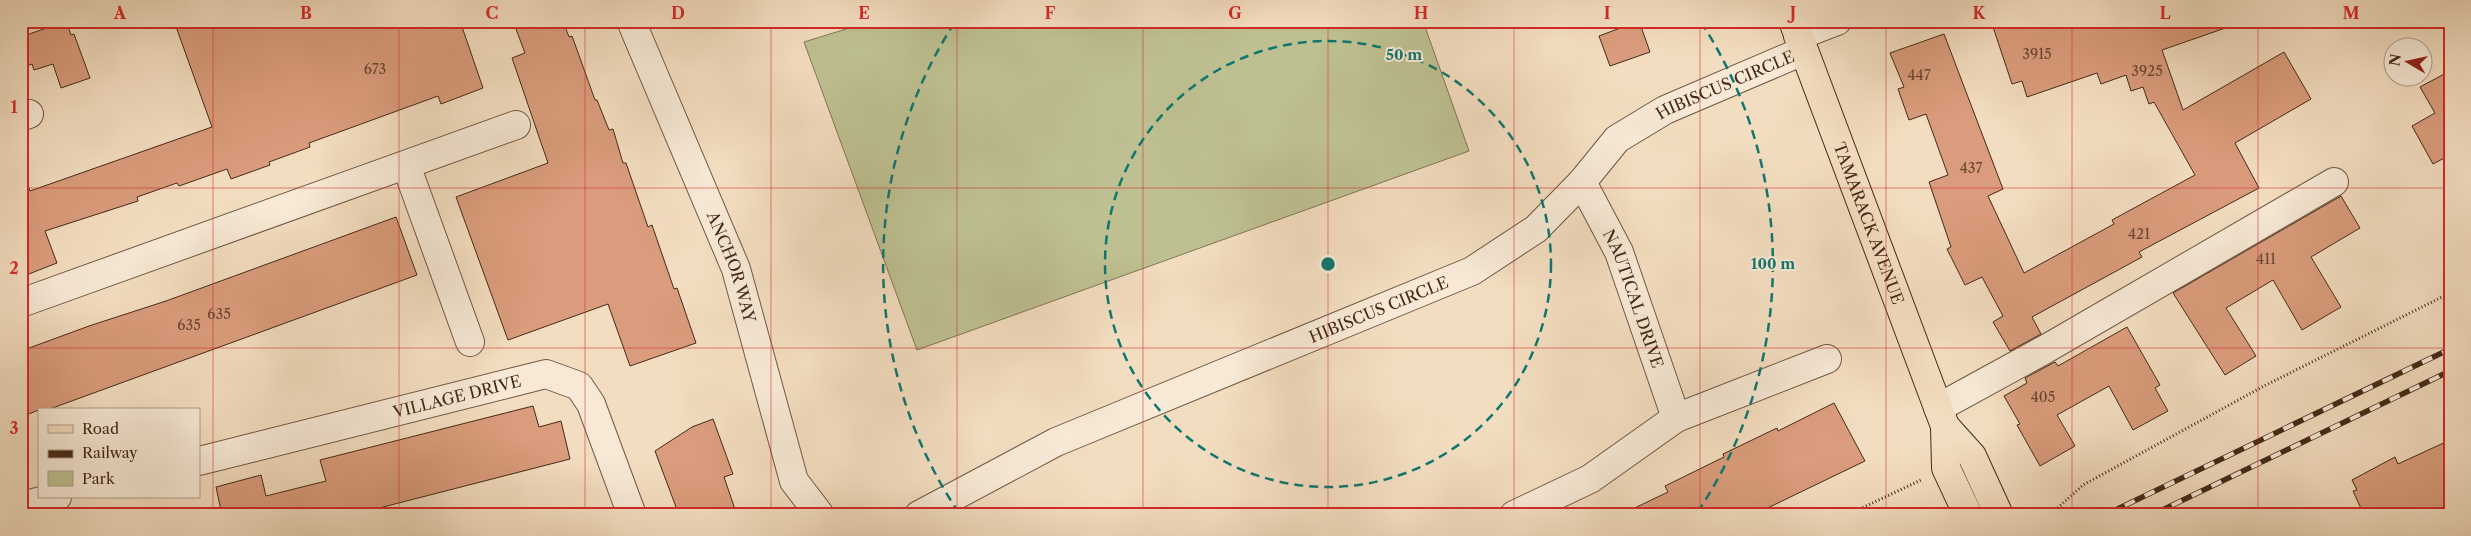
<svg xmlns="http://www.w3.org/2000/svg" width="2471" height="536" viewBox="0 0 2471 536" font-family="'Libre Caslon Text',serif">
	<rect width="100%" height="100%" fill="#f3ddc0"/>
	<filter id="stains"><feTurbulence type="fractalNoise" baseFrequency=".004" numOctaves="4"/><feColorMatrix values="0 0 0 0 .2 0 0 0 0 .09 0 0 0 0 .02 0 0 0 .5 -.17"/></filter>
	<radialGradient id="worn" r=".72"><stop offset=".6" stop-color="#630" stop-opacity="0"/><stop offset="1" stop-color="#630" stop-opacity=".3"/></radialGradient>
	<path fill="#bec091" stroke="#817554" d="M872,21H1423L1469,151L917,350L804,42Z"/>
	<path fill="#da9c7c" stroke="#442a18" d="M66,21L71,35L74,34L90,78L61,88L53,64L34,70L32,64L21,68V37Z
		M174,21H460L483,88L441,104L438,96L309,143L310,147L269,162L270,165L231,179L227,169L179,186L177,183L137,197L138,201L45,231L57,263L21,277V174H24L30,191L212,127Z
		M513,21H563L569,37L572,36L595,100H597L609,130L613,129L623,163H626L648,227L652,225L674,289L677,288L696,343L630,366L608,304L508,340L456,197L548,163L512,58L525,53Z
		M1639,21L1650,52L1610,66L1599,36Z
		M1991,21H2234V25L2162,50L2183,110L2284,52L2311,99L2235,143L2259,188L2139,252L2142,257L2032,317L2041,334L2010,351L1993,322L2003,316L1982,277L1965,285L1947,249L1951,247L1929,182L1948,175L1926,114L1909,120L1898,89L1904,87L1890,53L1944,34L2003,189L1988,196L2024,273L2114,224L2112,220L2195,175L2154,102L2149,104L2143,87L2131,91L2126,75L2101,84L2097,73L2027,97L2022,81L2012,84Z
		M2450,71V155L2433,164L2412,126L2435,113L2420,87Z
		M2341,196L2360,228L2311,257L2341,307L2302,330L2273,280L2226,308L2256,356L2225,375L2173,293Z
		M396,217L417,275L47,410H39L21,417V351L89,326L166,301Z
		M2127,327L2160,385L2155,388L2168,411L2133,430L2109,386L2057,415L2075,446L2040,466L2017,425L2020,424L2004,396L2027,383L2025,378L2055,362L2058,366Z
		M1834,403L1865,461L1753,515H1620L1668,492L1665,486L1724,457L1723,454L1777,428L1778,431Z
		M533,406L539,427L561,421L570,459L352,515H222L216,487L261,475L266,496L326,481L320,460Z
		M713,419L733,474L724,477L737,515H679L655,451L692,427Z
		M2450,440V515H2364L2353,491L2357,490L2352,480L2395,457L2398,464Z"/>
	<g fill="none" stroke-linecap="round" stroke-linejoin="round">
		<g stroke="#705742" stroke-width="30">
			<g id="minor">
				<path id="s1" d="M631,21L736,269L794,481L820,515"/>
				<path d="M1798,36L1837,21"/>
				<path d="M21,117L29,114"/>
				<path d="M406,165L470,342"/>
				<path id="s2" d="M1582,182L1619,252L1676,418"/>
				<path d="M21,303L516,125"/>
				<path d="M1938,408L2044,350L2334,182"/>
				<path id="s3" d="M199,461L546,374L579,386L591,404L632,515"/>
				<path d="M21,506L57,497"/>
				<path id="s4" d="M919,515L1056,442L1472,271L1536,229L1582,182L1617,139L1665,110L1803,51"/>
				<path d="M1514,515L1590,479L1676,418L1827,359"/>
			</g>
		</g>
		<g stroke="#442a18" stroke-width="30">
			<g id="major">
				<path id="s5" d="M1793,21L1945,426L1972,456L1999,515"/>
				<path d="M1945,426L1946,468L1968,515"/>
			</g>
		</g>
		<path stroke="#442a18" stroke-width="3" stroke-dasharray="1 2.5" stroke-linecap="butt" d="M1847,515L1921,480
			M1896,515H1907
			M2050,515L2083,485L2264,386L2450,293"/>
		<use href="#minor" stroke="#f7e9d6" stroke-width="28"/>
		<use href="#major" stroke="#f3ddc0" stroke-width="28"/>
		<g stroke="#442a18" stroke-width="5.5">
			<path id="rail" d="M2105,515L2450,349
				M2152,515L2450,371"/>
		</g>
		<use href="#rail" stroke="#f7e9d6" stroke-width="4" stroke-dasharray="11" stroke-linecap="butt"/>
	</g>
	<path fill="none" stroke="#d62828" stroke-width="1" stroke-opacity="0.55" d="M213,21V515M399,21V515M585,21V515M771,21V515M957,21V515M1143,21V515M1328,21V515M1514,21V515M1700,21V515M1886,21V515M2072,21V515M2258,21V515M21,188H2450M21,348H2450"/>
	<g fill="none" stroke="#0f766e" stroke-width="2.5" stroke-dasharray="9 6">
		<circle cx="1328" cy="264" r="223"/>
		<path d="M959 513A445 445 0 0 1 955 22M1701 22A445 445 0 0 1 1697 513"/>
	</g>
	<g text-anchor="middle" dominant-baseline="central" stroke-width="4" stroke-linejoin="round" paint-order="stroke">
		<g font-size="14" fill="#6a4631">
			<text x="2037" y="54">3915</text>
			<text x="375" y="69">673</text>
			<text x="2147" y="71">3925</text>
			<text x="1919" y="75">447</text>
			<text x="1971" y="168">437</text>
			<text x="2139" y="234">421</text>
			<text x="2266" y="259">411</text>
			<text x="219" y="314">635</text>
			<text x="189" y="325">635</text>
			<text x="2043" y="397">405</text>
		</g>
		<g font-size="16" fill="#442a18" stroke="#f7e9d6">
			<text stroke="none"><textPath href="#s4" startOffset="924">HIBISCUS CIRCLE</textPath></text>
			<text stroke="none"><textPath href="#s5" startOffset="216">TAMARACK AVENUE</textPath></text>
			<text stroke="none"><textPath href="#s1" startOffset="266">ANCHOR WAY</textPath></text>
			<text stroke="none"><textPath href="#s2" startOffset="128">NAUTICAL DRIVE</textPath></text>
			<text stroke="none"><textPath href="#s4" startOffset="504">HIBISCUS CIRCLE</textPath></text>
			<text stroke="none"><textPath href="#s3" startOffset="266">VILLAGE DRIVE</textPath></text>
		</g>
	</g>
	<circle cx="1328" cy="264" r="8" fill="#0f766e" stroke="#f7e9d6" stroke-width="2.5"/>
	<g font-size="15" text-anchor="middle" font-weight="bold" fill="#0f766e" stroke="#f7e9d6" stroke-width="4" stroke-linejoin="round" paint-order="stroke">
		<text x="1404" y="60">50 m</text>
		<text x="1773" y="269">100 m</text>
	</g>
	<rect width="2471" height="536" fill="none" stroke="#f3ddc0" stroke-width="55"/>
	<rect x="38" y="408" width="162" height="90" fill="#f7e9d6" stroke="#af9d8a"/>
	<rect x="48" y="425" width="25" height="8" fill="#f3ddc0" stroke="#af9d8a"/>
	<text x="82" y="434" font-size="15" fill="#442a18">Road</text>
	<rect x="48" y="450" width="25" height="8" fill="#442a18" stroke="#af9d8a"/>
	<text x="82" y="458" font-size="15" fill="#442a18">Railway</text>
	<rect x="48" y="471" width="25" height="15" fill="#bec091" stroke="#af9d8a"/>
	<text x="82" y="484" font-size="15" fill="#442a18">Park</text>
	<g transform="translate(2408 62) rotate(279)"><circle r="24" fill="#f7e9d6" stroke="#af9d8a"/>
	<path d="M0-4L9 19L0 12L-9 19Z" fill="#8f2418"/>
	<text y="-8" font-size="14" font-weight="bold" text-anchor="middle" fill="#442a18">N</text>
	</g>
	<rect x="28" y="28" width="2416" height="480" fill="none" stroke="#d62828" stroke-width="2"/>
	<g font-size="16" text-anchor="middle" font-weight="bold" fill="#d62828">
		<text x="120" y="19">A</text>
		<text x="306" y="19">B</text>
		<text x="492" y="19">C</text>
		<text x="678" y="19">D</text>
		<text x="864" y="19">E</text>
		<text x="1050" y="19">F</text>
		<text x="1235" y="19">G</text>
		<text x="1421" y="19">H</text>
		<text x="1607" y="19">I</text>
		<text x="1793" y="19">J</text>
		<text x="1979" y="19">K</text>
		<text x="2165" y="19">L</text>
		<text x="2351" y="19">M</text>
		<text x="14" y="113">1</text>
		<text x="14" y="274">2</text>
		<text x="14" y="434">3</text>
	</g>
	<rect width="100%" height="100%" filter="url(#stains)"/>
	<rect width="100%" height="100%" fill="url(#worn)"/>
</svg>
